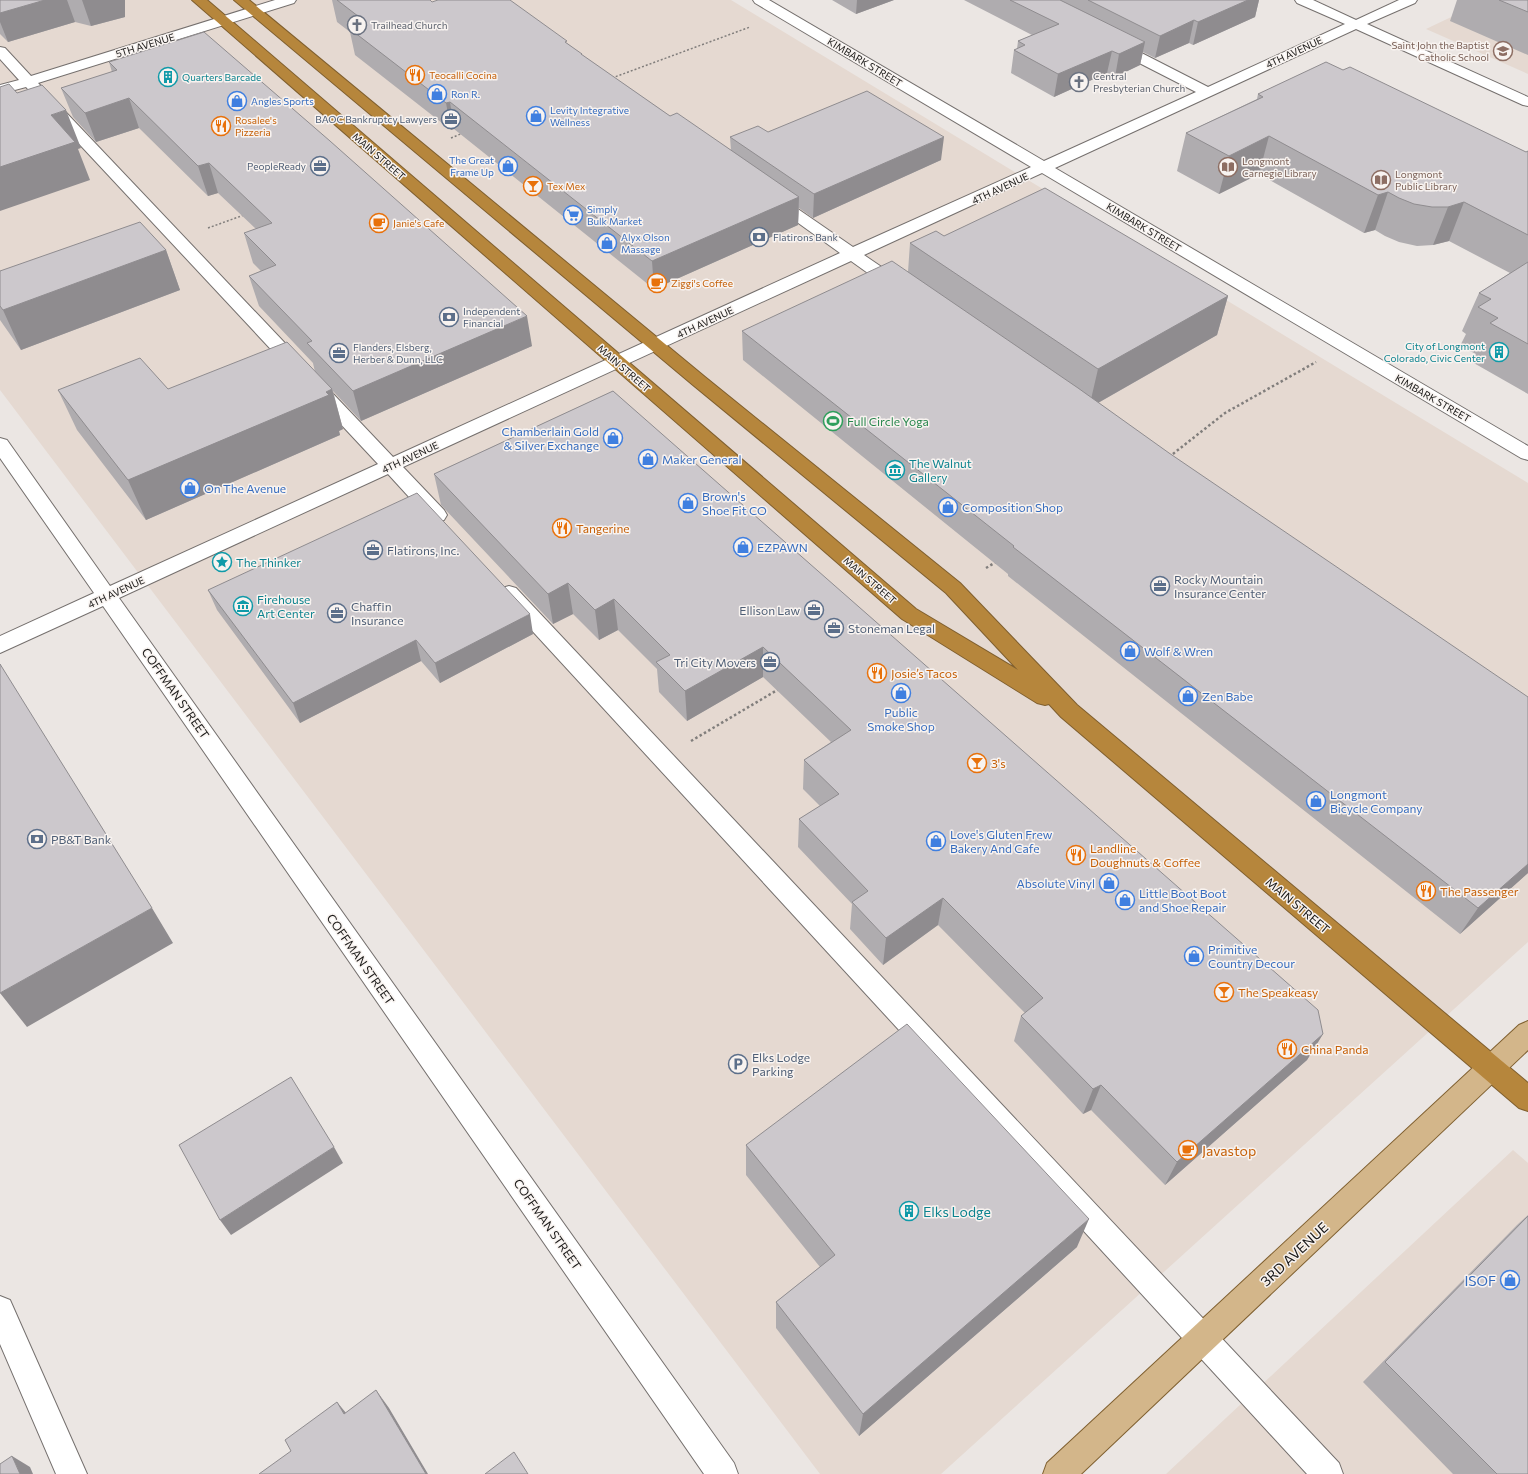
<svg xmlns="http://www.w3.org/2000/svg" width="1528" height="1474" viewBox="0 0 1528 1474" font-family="Commissioner,sans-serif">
	<rect width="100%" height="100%" fill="#ebe6e3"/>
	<path fill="#e5d9d1" d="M0,0H731L1528,483V942L941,1474H820L0,390Z
		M1487,0H1528V74L1426,29Z
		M1513,1150L1528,1163V1474H1166Z"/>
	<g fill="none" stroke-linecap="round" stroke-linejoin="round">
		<g stroke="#75706e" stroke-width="2">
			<path id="minor" d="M275,0H296L294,3L38,83L393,457L840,253L769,202L766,199L769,196L774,194L779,196L853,247L1031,167L755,3L753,0H769L1044,161L1196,92L1110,48L1108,45L1110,42H1120L1208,87L1345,24L1297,3L1295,0H1313L1356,20L1399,0H1417L1415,3L1367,24L1528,97V106L1523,105L1356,29L1055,168L1528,446V460L1521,458L1042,173L864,255L905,283L907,287L905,291L899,292L893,291L851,261L403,467L444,510L447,515L444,520L437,522L430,520L388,474L119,598L734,1463L738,1474H704L103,606L0,653V636L94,593L0,458V438L7,440L110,586L378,464L26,87L0,94V85L19,80L0,59V47L5,48L31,76Z
				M509,586L516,588L1339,1463L1343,1474H1307L502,598L499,593L502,588Z
				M0,1296L10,1300L87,1474H56L0,1344Z"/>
		</g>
		<g stroke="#7f5f2f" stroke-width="2">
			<path id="major" d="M1528,1021V1050L1081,1474H1043L1047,1463L1519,1025Z"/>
		</g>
		<g stroke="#7f5f2f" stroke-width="2">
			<path id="highway" d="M192,0H207L916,609L1018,670L946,593L693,385L234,0H249L705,377L960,583L1077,705L1528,1083V1111L1519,1108L1061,717L1049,704L1045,705L1037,703L902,619Z"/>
		</g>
		<path stroke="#817e7c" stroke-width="1.5" stroke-dasharray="2 2" stroke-linecap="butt" d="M612,78L750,27
			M451,138L463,133
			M208,228L244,215"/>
		<path stroke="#817e7c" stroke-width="2.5" stroke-dasharray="2.5 2.5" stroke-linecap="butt" d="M1169,457L1225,413L1316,362
			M986,568L996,562
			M691,741L779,689"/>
		<use href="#minor" fill="#fff" fill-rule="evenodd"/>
		<use href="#major" fill="#d3b68a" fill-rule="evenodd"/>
		<use href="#highway" fill="#b6863c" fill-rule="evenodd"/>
	</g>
	<path fill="#afacaf" d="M0,0H125V17L91,26L75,22L8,42L0,34Z
		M332,0H430L432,2L567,43L583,56L670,116L731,150L730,137L768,132L941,160L813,218L799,208L798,225L654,289L454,129L451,130L355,55L350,32L337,22Z
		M832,0H894L856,14Z
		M964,0H1259L1255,17L1193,45L1189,43L1155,58L1143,52L1140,65L1115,77L1107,73L1054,97L1011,73L1014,50L1017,49L1018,41L1032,35Z
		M1457,0H1528V55L1450,21Z
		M109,62L532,346L361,421L333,391L343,429L339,431L340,435L146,520L77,430L58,390L168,389L315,372L313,363L259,306L249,276L261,271L253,263L244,233L256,229L218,193L208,196L139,128L96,142L73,117L61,88L112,72Z
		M1258,94L1526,152L1528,151V394L1472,362L1476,354L1460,346L1466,334L1462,331L1479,293L1510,273L1449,241L1433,245L1417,246L1399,242L1385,236L1375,230L1364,233L1259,174L1219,194L1177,171L1186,133L1257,99Z
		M944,236L1228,296L1217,335L1098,403L1528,873L1460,934L1008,576V574L743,360L742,331L908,272L910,243Z
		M166,250L180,290L21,350L0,320V271Z
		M613,391L1323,1034L1307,1060L1165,1185L1091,1110L1083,1114L1014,1041L1021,1016L1025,1013L938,925L883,965L850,929L852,904L798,847L799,819L820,806L803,789L804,760L831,742L763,677L687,721L659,692L657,669L618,630L599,640L573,614L553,624L441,505L434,474Z
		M208,590L533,634L440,683L421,661L300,723L217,610Z
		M746,1145L1077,1247L859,1436L776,1328V1302L820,1267L746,1175Z
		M1528,1215V1474H1453L1363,1382L1517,1225Z"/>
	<path fill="#8f8c8f" d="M45,0H67L75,22L8,42L0,22V13Z
		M82,0H125V17L91,26Z
		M857,0H894L856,14Z
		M1248,0H1259L1255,17L1193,45L1198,22Z
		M1194,20L1189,43L1155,58L1160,36Z
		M1145,42L1140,65L1115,77L1119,54Z
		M1112,51L1107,73L1054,97L1058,74Z
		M129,98L139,128L96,142L85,113Z
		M450,102L454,129L451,130L446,103Z
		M66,110L81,148L78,149L90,180L0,211V167L51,115Z
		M1269,136L1259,174L1219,194L1229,156Z
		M944,137L941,160L813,218L814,194Z
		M209,163L218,193L208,196L198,166Z
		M1388,192L1375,230L1364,233L1378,195Z
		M799,197L798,225L654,289L652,261Z
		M1464,202L1449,241L1433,245L1448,207Z
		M166,250L180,290L21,350L3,310Z
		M1228,296L1217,335L1089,408L1098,369Z
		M527,316L532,346L361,421L353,391Z
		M332,389L343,429L339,431L340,435L146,520L128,480Z
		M568,583L573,614L553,624L548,594Z
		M614,599L618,630L599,640L595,610Z
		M530,614L533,634L440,683L435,663Z
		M416,640L421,661L300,723L293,703Z
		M763,647V677L687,721L685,691Z
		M1528,864V873L1460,934L1478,908Z
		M943,898L938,925L883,965L886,938Z
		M152,908L173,943L27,1027L0,993Z
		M1323,1034L1307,1060L1165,1185L1177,1162Z
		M1101,1085L1091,1110L1083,1114L1093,1089Z
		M334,1147L343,1163L231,1235L220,1220Z
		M1089,1219L1077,1247L859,1436L863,1414Z
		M376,1390L389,1408L428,1474H426Z
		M337,1402L351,1419L344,1414Z
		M12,1456L30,1467L33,1474H20Z"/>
	<path fill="#ccc8cc" stroke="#8f8c8f" d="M0,0H45L0,13Z
		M337,0H430L432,2L438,0H510L567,41L565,42L582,54H581L670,116L677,113L799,197L652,261L450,102L446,103L350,29L367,23Z
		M1010,0H1060L1145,42L1119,54L1112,51L1058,74L1014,50L1025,45L1018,41L1059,24Z
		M1088,0H1248L1198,22L1194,20L1160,36Z
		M1499,0H1528V12Z
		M204,32L330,141L527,316L353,391L307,343L312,341L249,276L276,265L244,233L272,223L209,163L198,166L129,98L85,113L61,88L117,70L109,62Z
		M1326,62L1343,70L1350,67L1526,152L1528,151V235L1464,202L1448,207H1432L1414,204L1399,198L1388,192L1378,195L1269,136L1229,156L1186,133L1263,97L1258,94Z
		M9,84L17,93L42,85L66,110L51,115L75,142L0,167V87Z
		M867,91L944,137L814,194L730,137L758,126L768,132Z
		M1045,188L1228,296L1098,369L910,243L936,231L944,236Z
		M140,222L166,250L3,310L0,306V271Z
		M892,261L1078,388L1169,453L1528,697V864L1478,908L1013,547L1014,546L742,331Z
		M1528,262V344L1490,323L1498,318L1478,307L1491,299L1479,293Z
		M287,342L332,389L326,392L329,395L128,480L58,390L140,358L168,389Z
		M613,391L1318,1010L1323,1034L1177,1162L1101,1085L1093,1089L1021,1016L1043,998L943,898L886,938L852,902L868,891L799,819L839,794L804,760L851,730L763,647L685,691L656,662L670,655L614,599L595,610L568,583L548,594L434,474Z
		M417,493L530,614L435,663L416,640L293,703L208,590Z
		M0,664L152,908L0,993Z
		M907,1024L1089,1219L863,1414L776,1302L835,1255L746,1145Z
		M291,1077L334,1147L220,1220L179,1145Z
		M1528,1216V1474H1497L1385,1362Z
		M376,1390L426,1474H259L291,1451L285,1440L337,1402L344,1414Z
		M514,1452L528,1474H485Z
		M12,1456L20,1474H0V1464Z"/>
	<defs>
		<g id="church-ring" transform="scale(1)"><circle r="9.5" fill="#f8f3f0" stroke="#6b7280" stroke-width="1.5"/><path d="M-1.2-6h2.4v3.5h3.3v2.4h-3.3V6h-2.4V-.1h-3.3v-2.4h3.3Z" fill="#6b7280"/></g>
		<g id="school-ring" transform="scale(1)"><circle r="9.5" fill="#f8f3f0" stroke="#8d6e63" stroke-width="1.5"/><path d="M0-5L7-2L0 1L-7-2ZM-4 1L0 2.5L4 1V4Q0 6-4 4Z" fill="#8d6e63"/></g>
		<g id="restaurant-ring" transform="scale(1)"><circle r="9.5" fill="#f8f3f0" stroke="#e8710a" stroke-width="1.5"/><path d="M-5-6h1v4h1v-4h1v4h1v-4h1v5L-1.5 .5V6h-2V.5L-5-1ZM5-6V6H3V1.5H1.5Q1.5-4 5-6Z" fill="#e8710a"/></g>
		<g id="building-ring" transform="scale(1)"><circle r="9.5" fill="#f8f3f0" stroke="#0f9aa8" stroke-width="1.5"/><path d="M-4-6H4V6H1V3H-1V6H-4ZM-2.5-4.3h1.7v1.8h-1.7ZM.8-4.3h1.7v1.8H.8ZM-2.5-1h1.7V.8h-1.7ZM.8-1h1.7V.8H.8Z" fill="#0f9aa8"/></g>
		<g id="shop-ring" transform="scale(1)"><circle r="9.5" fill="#f8f3f0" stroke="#3f7fe0" stroke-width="1.5"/><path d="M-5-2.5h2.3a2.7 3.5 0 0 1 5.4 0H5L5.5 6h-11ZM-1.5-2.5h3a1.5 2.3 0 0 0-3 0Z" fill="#3f7fe0"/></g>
		<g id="office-ring" transform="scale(1)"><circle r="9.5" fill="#f8f3f0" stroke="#5c6f8a" stroke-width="1.5"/><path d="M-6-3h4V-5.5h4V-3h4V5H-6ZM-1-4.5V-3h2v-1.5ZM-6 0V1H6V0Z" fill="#5c6f8a"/></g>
		<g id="library-ring" transform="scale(1)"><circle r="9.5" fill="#f8f3f0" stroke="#8d6e63" stroke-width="1.5"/><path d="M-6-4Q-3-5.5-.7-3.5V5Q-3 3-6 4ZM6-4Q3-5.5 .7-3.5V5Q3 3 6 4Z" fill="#8d6e63"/></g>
		<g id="bar-ring" transform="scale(1)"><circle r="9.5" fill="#f8f3f0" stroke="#e8710a" stroke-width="1.5"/><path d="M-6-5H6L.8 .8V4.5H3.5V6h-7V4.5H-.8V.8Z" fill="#e8710a"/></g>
		<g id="supermarket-ring" transform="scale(1)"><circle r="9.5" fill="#f8f3f0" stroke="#3f7fe0" stroke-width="1.5"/><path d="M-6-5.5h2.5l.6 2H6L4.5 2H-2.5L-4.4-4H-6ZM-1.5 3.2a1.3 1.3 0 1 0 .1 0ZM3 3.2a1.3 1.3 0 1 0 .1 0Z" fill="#3f7fe0"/></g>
		<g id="cafe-ring" transform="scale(1)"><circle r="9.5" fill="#f8f3f0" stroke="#e8710a" stroke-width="1.5"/><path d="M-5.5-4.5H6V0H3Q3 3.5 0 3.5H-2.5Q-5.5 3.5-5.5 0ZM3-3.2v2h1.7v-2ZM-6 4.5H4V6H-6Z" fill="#e8710a"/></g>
		<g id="bank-ring" transform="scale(1)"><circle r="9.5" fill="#f8f3f0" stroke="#5c6f8a" stroke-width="1.5"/><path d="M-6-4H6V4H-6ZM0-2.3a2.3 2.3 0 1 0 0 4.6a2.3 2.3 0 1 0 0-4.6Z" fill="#5c6f8a"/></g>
		<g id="stadium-ring" transform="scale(1)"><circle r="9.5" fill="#f8f3f0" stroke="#2e9e5b" stroke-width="1.5"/><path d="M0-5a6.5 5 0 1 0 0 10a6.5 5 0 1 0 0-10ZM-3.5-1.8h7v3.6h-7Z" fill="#2e9e5b"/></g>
		<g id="museum-ring" transform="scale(1)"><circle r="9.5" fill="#f8f3f0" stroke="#0f9aa8" stroke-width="1.5"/><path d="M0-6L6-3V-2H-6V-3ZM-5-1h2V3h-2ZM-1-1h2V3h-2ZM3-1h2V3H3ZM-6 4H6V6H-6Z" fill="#0f9aa8"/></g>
		<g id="sight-ring" transform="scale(1)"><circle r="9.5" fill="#f8f3f0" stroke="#0f9aa8" stroke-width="1.5"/><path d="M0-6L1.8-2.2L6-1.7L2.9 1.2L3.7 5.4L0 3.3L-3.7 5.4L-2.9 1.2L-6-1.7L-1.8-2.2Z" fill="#0f9aa8"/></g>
		<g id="parking-ring" transform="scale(1)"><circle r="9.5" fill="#f8f3f0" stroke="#5c6f8a" stroke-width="1.5"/><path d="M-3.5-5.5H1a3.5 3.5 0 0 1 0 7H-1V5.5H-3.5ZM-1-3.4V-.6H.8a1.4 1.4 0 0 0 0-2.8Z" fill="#5c6f8a"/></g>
	</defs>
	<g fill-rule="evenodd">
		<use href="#church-ring" x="357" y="25"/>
		<use href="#school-ring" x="1503" y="51"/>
		<use href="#restaurant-ring" x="415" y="75"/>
		<use href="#building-ring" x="168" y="77"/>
		<use href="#church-ring" x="1079" y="82"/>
		<use href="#shop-ring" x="437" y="94"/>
		<use href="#shop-ring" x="237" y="101"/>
		<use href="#shop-ring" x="536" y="116"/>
		<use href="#office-ring" x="451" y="119"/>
		<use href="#restaurant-ring" x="221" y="126"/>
		<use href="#office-ring" x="320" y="166"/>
		<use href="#shop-ring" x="508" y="166"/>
		<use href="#library-ring" x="1228" y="167"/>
		<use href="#library-ring" x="1381" y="180"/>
		<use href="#bar-ring" x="533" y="186"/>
		<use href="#supermarket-ring" x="573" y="215"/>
		<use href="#cafe-ring" x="379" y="223"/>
		<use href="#bank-ring" x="759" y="237"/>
		<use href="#shop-ring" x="607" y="243"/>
		<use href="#cafe-ring" x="657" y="283"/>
		<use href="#bank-ring" x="449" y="317"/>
		<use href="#building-ring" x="1499" y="352"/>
		<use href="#office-ring" x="339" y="353"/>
		<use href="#stadium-ring" x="833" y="421"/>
		<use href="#shop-ring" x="613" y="438"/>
		<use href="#shop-ring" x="648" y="459"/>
		<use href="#museum-ring" x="895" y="470"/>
		<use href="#shop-ring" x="190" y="488"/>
		<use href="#shop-ring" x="688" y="503"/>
		<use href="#shop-ring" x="948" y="507"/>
		<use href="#restaurant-ring" x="562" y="528"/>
		<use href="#shop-ring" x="743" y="547"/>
		<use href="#office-ring" x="373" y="550"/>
		<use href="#sight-ring" x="222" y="562"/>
		<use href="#office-ring" x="1160" y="586"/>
		<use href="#museum-ring" x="243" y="606"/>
		<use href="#office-ring" x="814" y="610"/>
		<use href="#office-ring" x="337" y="613"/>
		<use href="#office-ring" x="834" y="628"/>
		<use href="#shop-ring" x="1130" y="651"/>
		<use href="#office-ring" x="770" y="662"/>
		<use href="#restaurant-ring" x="877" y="673"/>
		<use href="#shop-ring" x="901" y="693"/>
		<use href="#shop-ring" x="1188" y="696"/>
		<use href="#bar-ring" x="977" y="763"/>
		<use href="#shop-ring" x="1316" y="801"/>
		<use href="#bank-ring" x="37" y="839"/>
		<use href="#shop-ring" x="936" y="841"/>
		<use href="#restaurant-ring" x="1076" y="855"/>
		<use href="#shop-ring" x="1109" y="883"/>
		<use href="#restaurant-ring" x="1426" y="891"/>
		<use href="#shop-ring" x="1125" y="900"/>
		<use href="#shop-ring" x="1194" y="956"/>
		<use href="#bar-ring" x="1224" y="992"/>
		<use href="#restaurant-ring" x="1287" y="1049"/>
		<use href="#parking-ring" x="738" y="1064"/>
		<use href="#cafe-ring" x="1188" y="1150"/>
		<use href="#building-ring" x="909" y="1211"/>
		<use href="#shop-ring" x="1510" y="1280"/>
	</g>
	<g text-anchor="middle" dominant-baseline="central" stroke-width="3" stroke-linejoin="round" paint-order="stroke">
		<g font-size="10" fill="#5b616d" stroke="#f8f3f0" text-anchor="start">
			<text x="371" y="25">Trailhead Church</text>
			<text x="1093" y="76">Central<tspan x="1093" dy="12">Presbyterian Church</tspan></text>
		</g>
		<g font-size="10" fill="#181716" stroke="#f8f3f0">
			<text transform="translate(145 45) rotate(-17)">5TH AVENUE</text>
			<text transform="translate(1294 52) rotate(-25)">4TH AVENUE</text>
			<text transform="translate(865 62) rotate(31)">KIMBARK STREET</text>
			<text transform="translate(379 156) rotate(41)">MAIN STREET</text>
			<text transform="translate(1000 188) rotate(-25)">4TH AVENUE</text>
			<text transform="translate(1144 227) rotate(31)">KIMBARK STREET</text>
			<text transform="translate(705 322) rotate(-25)">4TH AVENUE</text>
			<text transform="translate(624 368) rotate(41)">MAIN STREET</text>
			<text transform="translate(1433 398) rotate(30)">KIMBARK STREET</text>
			<text transform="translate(410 457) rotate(-25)">4TH AVENUE</text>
			<text transform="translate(870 580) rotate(41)">MAIN STREET</text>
			<text transform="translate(116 592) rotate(-25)">4TH AVENUE</text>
		</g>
		<g font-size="10" fill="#785e54" stroke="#f8f3f0" text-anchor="start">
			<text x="1489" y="45" text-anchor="end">Saint John the Baptist<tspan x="1489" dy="12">Catholic School</tspan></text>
			<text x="1242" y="161">Longmont<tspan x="1242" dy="12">Carnegie Library</tspan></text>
			<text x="1395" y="174">Longmont<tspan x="1395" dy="12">Public Library</tspan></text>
		</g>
		<g font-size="10" fill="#c56008" stroke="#f8f3f0" text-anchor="start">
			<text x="429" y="75">Teocalli Cocina</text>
			<text x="235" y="120">Rosalee's<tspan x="235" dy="12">Pizzeria</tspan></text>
			<text x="547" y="186">Tex Mex</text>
			<text x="393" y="223">Janie's Cafe</text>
			<text x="671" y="283">Ziggi's Coffee</text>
		</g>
		<g font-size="10" fill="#0d838f" stroke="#f8f3f0" text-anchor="start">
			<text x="182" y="77">Quarters Barcade</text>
			<text x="1485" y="346" text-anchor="end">City of Longmont<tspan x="1485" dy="12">Colorado, Civic Center</tspan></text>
		</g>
		<g font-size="10" fill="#366cbe" stroke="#f8f3f0" text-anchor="start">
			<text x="451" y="94">Ron R.</text>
			<text x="251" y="101">Angles Sports</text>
			<text x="550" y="110">Levity Integrative<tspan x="550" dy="12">Wellness</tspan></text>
			<text x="494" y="160" text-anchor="end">The Great<tspan x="494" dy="12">Frame Up</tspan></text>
			<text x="587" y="209">Simply<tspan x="587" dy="12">Bulk Market</tspan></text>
			<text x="621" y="237">Alyx Olson<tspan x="621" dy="12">Massage</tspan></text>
		</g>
		<g font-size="10" fill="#4e5e75" stroke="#f8f3f0" text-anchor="start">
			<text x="437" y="119" text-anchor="end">BAOC Bankruptcy Lawyers</text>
			<text x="306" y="166" text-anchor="end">PeopleReady</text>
			<text x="773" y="237">Flatirons Bank</text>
			<text x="463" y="311">Independent<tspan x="463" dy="12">Financial</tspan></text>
			<text x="353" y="347">Flanders, Elsberg,<tspan x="353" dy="12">Herber &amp; Dunn, LLC</tspan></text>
		</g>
		<g font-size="12" fill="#27864d" stroke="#f8f3f0" text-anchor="start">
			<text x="847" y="421">Full Circle Yoga</text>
		</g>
		<g font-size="12" fill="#366cbe" stroke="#f8f3f0" text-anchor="start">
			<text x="599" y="431" text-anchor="end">Chamberlain Gold<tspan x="599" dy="14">&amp; Silver Exchange</tspan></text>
			<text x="662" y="459">Maker General</text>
			<text x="204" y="488">On The Avenue</text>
			<text x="702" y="496">Brown's<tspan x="702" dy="14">Shoe Fit CO</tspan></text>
			<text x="962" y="507">Composition Shop</text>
			<text x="757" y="547">EZPAWN</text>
			<text x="1144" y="651">Wolf &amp; Wren</text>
			<text x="1202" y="696">Zen Babe</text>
			<text x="901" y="712" text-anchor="middle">Public<tspan x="901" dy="14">Smoke Shop</tspan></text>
			<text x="1330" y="794">Longmont<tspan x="1330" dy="14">Bicycle Company</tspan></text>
			<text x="950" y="834">Love's Gluten Frew<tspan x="950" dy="14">Bakery And Cafe</tspan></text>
			<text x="1095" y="883" text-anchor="end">Absolute Vinyl</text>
			<text x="1139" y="893">Little Boot Boot<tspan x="1139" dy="14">and Shoe Repair</tspan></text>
			<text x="1208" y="949">Primitive<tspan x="1208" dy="14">Country Decour</tspan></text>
		</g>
		<g font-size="12" fill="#0d838f" stroke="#f8f3f0" text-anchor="start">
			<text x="909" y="463">The Walnut<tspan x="909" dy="14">Gallery</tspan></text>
			<text x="236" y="562">The Thinker</text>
			<text x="257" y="599">Firehouse<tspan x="257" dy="14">Art Center</tspan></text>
		</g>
		<g font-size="12" fill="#c56008" stroke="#f8f3f0" text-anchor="start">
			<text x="576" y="528">Tangerine</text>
			<text x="891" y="673">Josie’s Tacos</text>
			<text x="991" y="763">3's</text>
			<text x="1090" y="848">Landline<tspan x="1090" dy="14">Doughnuts &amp; Coffee</tspan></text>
			<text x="1440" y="891">The Passenger</text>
			<text x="1238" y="992">The Speakeasy</text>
			<text x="1301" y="1049">China Panda</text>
		</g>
		<g font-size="12" fill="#4e5e75" stroke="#f8f3f0" text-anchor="start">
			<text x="387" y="550">Flatirons, Inc.</text>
			<text x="1174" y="579">Rocky Mountain<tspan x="1174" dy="14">Insurance Center</tspan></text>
			<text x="351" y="606">Chaffin<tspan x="351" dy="14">Insurance</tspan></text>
			<text x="800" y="610" text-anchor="end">Ellison Law</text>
			<text x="848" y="628">Stoneman Legal</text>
			<text x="756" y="662" text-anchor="end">Tri City Movers</text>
			<text x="51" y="839">PB&amp;T Bank</text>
			<text x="752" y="1057">Elks Lodge<tspan x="752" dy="14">Parking</tspan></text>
		</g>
		<g font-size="12" fill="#181716" stroke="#f8f3f0">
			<text transform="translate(176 693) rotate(55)">COFFMAN STREET</text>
			<text transform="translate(1298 905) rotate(40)">MAIN STREET</text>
			<text transform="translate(361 959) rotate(55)">COFFMAN STREET</text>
			<text transform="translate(548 1224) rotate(55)">COFFMAN STREET</text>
		</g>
		<g font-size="14" fill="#c56008" stroke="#f8f3f0" text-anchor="start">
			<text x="1202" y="1150">Javastop</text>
		</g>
		<g font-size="14" fill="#0d838f" stroke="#f8f3f0" text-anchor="start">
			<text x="923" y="1211">Elks Lodge</text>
		</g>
		<g font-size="14" fill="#181716" stroke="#f8f3f0">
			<text transform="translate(1294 1254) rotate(-43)">3RD AVENUE</text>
		</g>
		<g font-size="14" fill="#366cbe" stroke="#f8f3f0" text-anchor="end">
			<text x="1496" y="1280">ISOF</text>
		</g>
	</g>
</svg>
